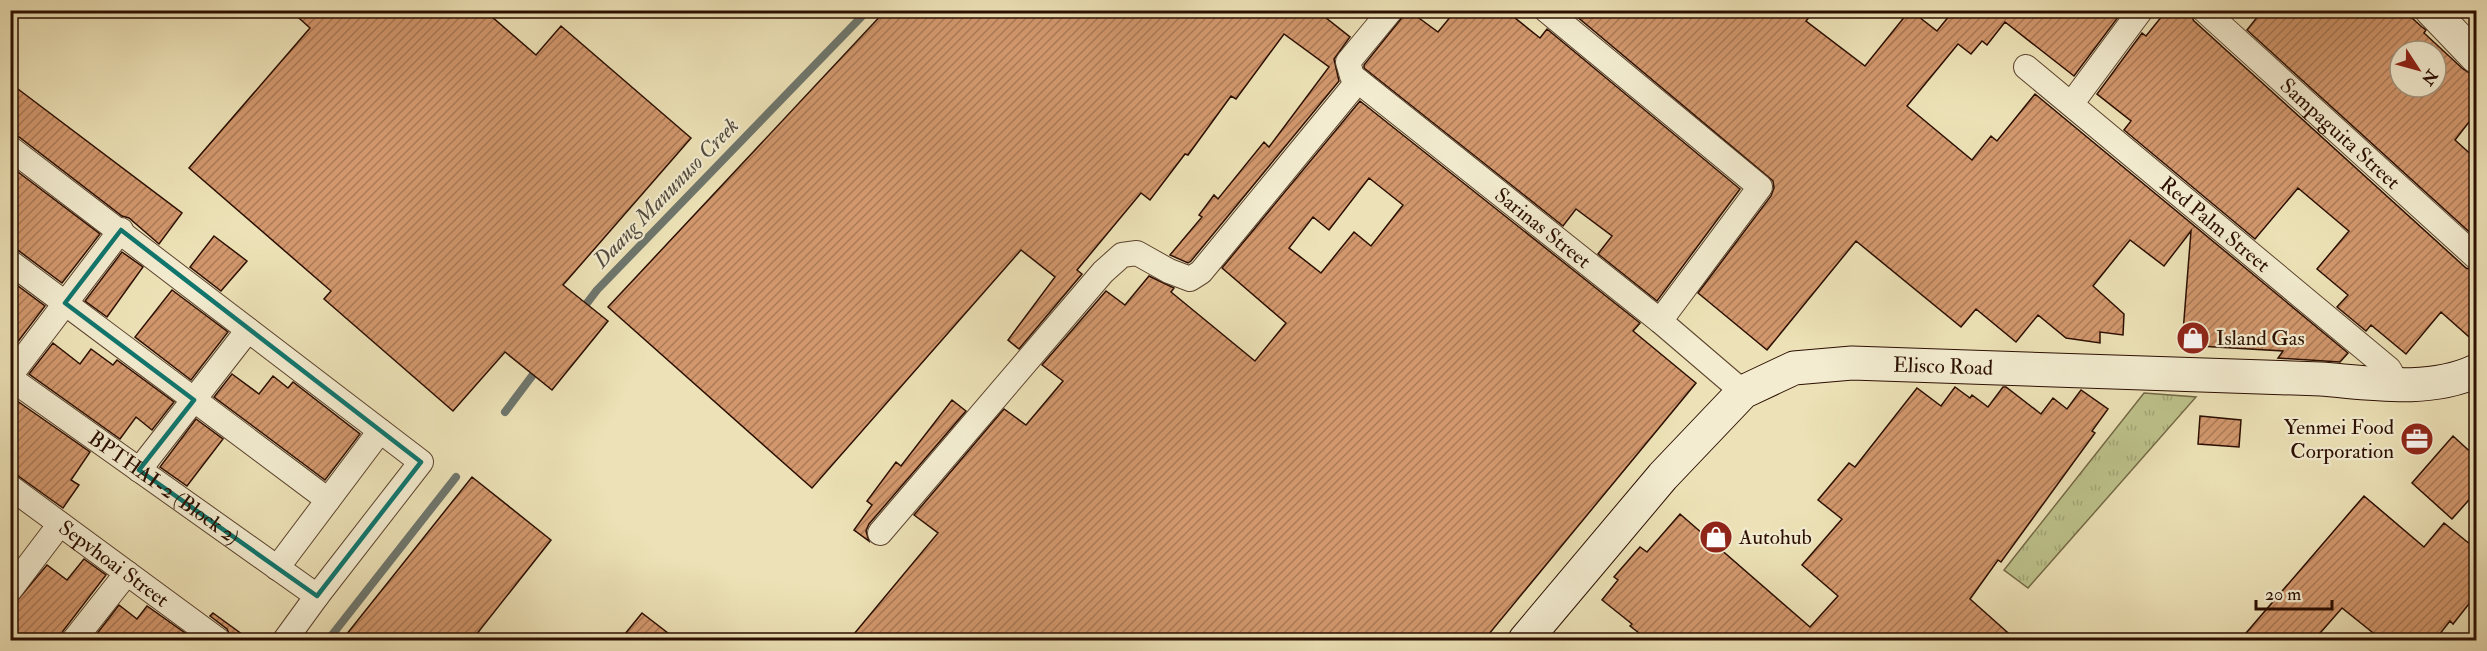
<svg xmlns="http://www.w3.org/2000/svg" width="2487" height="651" viewBox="0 0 2487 651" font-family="'IM FELL Double Pica',serif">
	<defs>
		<pattern id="grass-tufts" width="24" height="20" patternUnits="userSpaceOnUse" patternTransform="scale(1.5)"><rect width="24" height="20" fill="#bdc28b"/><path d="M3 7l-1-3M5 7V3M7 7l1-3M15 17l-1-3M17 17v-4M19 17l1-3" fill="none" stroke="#a3a676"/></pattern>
		<pattern id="building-hatch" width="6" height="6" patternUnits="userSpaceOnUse" patternTransform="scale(1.5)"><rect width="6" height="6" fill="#d2976d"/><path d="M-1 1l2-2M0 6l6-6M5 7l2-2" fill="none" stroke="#ab7a57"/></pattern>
	</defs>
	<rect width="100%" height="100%" fill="#ede2b7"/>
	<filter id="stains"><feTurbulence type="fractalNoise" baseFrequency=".00333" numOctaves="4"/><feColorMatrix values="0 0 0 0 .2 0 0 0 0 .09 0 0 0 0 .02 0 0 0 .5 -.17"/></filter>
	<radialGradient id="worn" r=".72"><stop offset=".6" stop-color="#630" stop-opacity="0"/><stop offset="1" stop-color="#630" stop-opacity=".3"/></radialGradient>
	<path fill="url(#grass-tufts)" stroke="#746846" stroke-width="1.5" d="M2144,393L2196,397L2028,588L2004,570Z"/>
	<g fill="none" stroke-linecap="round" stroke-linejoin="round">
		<path stroke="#6e766d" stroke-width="8" d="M581,311L597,290L868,10
			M505,412L538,368
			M328,640L456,477"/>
	</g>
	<path fill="url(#building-hatch)" stroke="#2b0e00" stroke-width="1.5" fill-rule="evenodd" d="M290,10H484L536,55L561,26L691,138L563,285L608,321L552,390L505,352L453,411L324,299L331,291L189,168L310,28Z
		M886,10H1316L1350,37L1334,59L1339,81L1191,261L1188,263L1170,255L1202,217L1199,215L1214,195L1218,199L1264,142L1269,147L1329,67L1284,34L1236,99L1231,96L1188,155L1185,154L1150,200L1141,193L1077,270L1082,274L1019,349L1008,340L1055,277L1021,250L812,488L608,307Z
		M1408,10L1438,32L1456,10H1505L1540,38L1547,29L1740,189L1657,301L1598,254L1612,236L1576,209L1563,226L1364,68V65Z
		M1569,10H1815L1806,21L1865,66L1910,10L1937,31L1954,10H2111L2119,16L2074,76L2005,22L1987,45L1982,41L1971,54L1958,44L1907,106L1972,160L1991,136L1997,141L2035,94L2348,353L2340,362L2278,358L2283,351L2182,345L2191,231L2164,266L2130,240L2093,286L2124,314L2123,335L2100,332V343L2066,338L2038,315L2016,342L1976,309L1961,327L1856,241L1767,350L1698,293L1771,196L1774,188L1773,181Z
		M2167,10H2188L2194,21L2466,268L2476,271V343L2441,312L2406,354L2371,325L2366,331L2337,307L2348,295L2317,269L2349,231L2298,188L2255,239L2124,130L2131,121L2097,94L2142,33L2146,36Z
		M2263,10H2403L2422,27L2426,30L2424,33L2463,69L2476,77V113L2455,140L2476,159V238L2247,30ZM2400,51H2436V87H2400Z
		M10,83L182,213L159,244L129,218L122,216L19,137L10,134Z
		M1360,101L1640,323L1633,331L1696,383L1484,640H849L938,533L914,515L1004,409L1026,425L1063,381L1042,365L1106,291L1125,305L1149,276L1174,288L1171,292L1255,361L1286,323L1222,268ZM1369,178L1403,205L1371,246L1354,232L1321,273L1289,248L1313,217L1329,230Z
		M10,166L100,234L62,283L19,251L10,248Z
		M214,236L247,261L221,291L190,267Z
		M122,252L143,267L107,317L85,301Z
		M10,280L45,306L10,352Z
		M172,290L228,332L191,380L135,337Z
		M53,343L80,364L91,349L113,365L117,360L174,402L152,430L136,417L120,439L29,374Z
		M232,374L259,394L273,376L288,388L293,382L360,434L325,480L214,397Z
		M1955,387L1970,398L1972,395L1988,407L2003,387H2006L2041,414L2053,398L2067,409L2081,390L2108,409L2092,431L2095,433L2073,463L2001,562L1998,560L1970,599L2016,640H1648L1630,626L1632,624L1602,600L1618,580L1614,577L1640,547L1647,552L1680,514L1810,627L1838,596L1802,565L1842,519L1818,500L1849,463L1855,467L1917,388L1941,406Z
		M10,396L90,452L71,480L79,485L63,508L10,470Z
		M952,400L966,411L869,524L866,531L869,541L854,530L872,505L867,501L896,462L901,466Z
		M2200,416L2241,420L2239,447L2198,444Z
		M196,419L223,439L187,486L160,467Z
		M2453,436L2476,457V492L2452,519L2412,483Z
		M472,477L551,540L472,640H342Z
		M2364,496L2424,547L2444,523L2476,549V595L2453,624L2450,621L2435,640H2382L2342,608L2314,640H2240Z
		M84,559L106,575L63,631L60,640H18L10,635V609L47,565L67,580Z
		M119,605L137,619L147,606L195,640H92Z
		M213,613L250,640H232L227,629L210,616Z
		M642,613L677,640H620Z"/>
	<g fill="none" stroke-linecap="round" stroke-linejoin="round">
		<g stroke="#5c432e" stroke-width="26">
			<g id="minor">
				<path id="s1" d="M1391,10L1348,62L1352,76L1660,321L1743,392"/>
				<path d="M1546,10L1760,187L1660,321"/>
				<path id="s2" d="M2204,10L2476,257"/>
				<path id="s3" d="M2026,67L2389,369L2398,385"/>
				<path d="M2072,103L2141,10"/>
				<path d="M10,148L421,462L317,596L285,640"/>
				<path d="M10,262L328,500"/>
				<path d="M10,376L121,230"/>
				<path id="s4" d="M10,378L317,596"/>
				<path d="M139,470L248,330"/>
				<path id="s5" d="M10,487L218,640"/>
				<path d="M880,533L1103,272L1122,255L1137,253L1169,271L1190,279L1201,272L1358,81"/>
				<path d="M277,568L380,431"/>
				<path d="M10,590L60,524"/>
				<path d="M74,640L127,573"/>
			</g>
		</g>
		<g stroke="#5c432e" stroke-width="34">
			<path id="tertiary" d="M2431,10L2476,57"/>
		</g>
		<g stroke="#2b0e00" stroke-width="35">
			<g id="secondary">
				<path id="s6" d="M1525,640L1663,476L1743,392L1794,368L1852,363L2321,379C2371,383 2429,393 2476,371"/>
			</g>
		</g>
		<use href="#minor" stroke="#f3ecd0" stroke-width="24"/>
		<use href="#tertiary" stroke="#f3ecd0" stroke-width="32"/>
		<use href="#secondary" stroke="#f3ecd0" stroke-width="33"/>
	</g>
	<path fill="none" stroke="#0f766e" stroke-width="4.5" stroke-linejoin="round" d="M121,230L421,462L317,596L139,470L194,400L65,303Z"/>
	<defs>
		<g id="shop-disc" transform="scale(1.725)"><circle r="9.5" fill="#8f2418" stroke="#f3ecd0"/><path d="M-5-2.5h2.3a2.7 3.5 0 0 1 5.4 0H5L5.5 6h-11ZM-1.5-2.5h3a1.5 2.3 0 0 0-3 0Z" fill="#fff"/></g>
		<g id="office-disc" transform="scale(1.725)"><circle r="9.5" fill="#8f2418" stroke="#f3ecd0"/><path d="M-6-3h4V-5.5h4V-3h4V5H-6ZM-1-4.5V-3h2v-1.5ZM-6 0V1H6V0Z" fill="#fff"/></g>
	</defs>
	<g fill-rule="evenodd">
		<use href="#shop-disc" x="2193" y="338"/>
		<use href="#office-disc" x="2417" y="439"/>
		<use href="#shop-disc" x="1716" y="537"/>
	</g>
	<g text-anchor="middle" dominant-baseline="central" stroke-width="4.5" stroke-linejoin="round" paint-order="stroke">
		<g font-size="21" fill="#2b0e00" stroke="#f3ecd0">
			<text stroke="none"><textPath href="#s2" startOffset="184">Sampaguita Street</textPath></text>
			<text stroke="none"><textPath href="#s3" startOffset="246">Red Palm Street</textPath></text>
			<text stroke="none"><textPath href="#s1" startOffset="326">Sarinas Street</textPath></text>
			<text stroke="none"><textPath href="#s6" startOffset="536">Elisco Road</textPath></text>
			<text stroke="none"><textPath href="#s4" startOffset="189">BPTHAI-2 (Block 2)</textPath></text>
			<text stroke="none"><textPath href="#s5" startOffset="129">Sepvhoai Street</textPath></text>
		</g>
		<g font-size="21" fill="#2b0e00" stroke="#f3ecd0" text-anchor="start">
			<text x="2216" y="338">Island Gas</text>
			<text x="2394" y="427" text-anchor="end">Yenmei Food<tspan x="2394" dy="24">Corporation</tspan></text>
			<text x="1739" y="537">Autohub</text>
		</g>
		<g font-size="22" font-style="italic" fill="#524b40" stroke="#f3ecd0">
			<text transform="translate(666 193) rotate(-46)">Daang Manunuso Creek</text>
		</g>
	</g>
	<rect width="2487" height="651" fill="none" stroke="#ede2b7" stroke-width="36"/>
	<rect x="12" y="12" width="2463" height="627" fill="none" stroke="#2b0e00" stroke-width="3"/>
	<rect x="18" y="18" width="2451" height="615" fill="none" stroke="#2b0e00" stroke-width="1.5"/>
	<g transform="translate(2418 69) rotate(126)"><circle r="28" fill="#f3ecd0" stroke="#a3937d" stroke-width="1.5"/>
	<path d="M0-4.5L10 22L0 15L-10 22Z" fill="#8f2418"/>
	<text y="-9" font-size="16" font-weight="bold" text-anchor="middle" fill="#2b0e00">N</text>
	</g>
	<path d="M2256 600v9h76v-9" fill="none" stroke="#2b0e00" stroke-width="3"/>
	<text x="2265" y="600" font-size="18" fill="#2b0e00" stroke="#f3ecd0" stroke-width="4.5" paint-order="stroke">20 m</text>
	<rect width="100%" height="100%" filter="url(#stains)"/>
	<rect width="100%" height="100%" fill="url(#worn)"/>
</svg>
